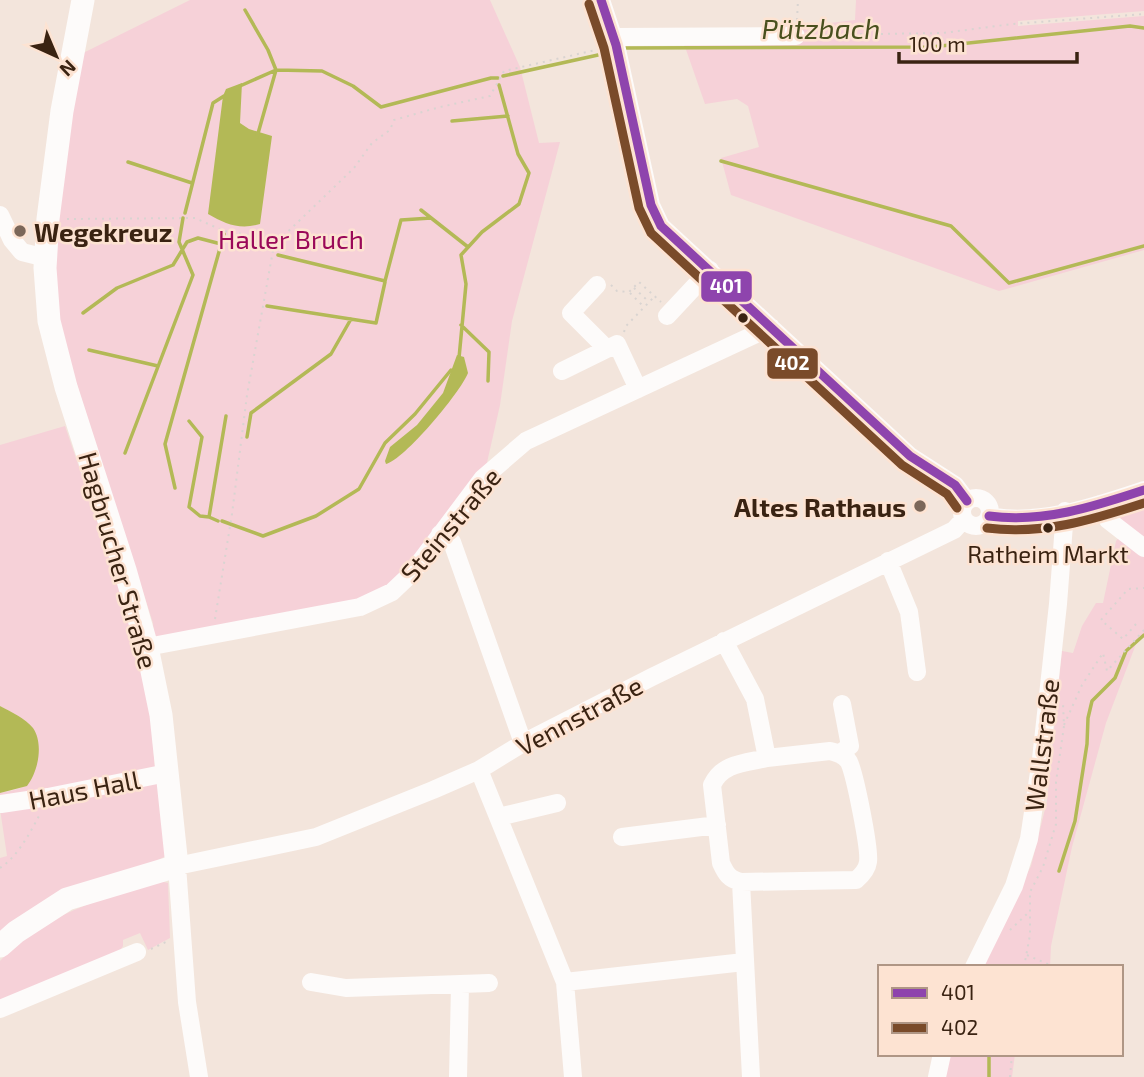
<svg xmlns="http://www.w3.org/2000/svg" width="1144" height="1077" viewBox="0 0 1144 1077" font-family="'Exo 2',sans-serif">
	<rect width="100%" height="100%" fill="#f3e5dc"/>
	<path fill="#f6d1d8" d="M190,0H490L520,67L539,143L560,142L512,321L500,405L486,467L407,575L375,601L154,638L153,623L58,325L54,255L75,57Z
		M856,0H1144V11L1018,21V26L1144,16V250L999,291L731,195L721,158L759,147L748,106L737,99L705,104L683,41L855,20Z
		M65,426L128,611L148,687L155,768L0,800V793C26,788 31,787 37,760L18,716L0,706V445Z
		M1144,498V636L1136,644L1106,723L1072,847L1051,946L1050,967H979L1031,866L1047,801L1062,651L1073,653L1082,626L1096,603H1103L1116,541L1129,527L1116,515L1118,509Z
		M160,781L172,853L0,939V858L7,856L0,809Z
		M159,881L168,883L170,938L148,950L140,933L123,940V946L117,955L0,1004V961C44,913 100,900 159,881Z
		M949,1054H1015L1012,1077H944Z"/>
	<path fill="#b3b956" d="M242,83L240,123L249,129L272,136L260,224C240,230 225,224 208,214L223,96L226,89Z
		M457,355L464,357L468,373C460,393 404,460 386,464L385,461L390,447L417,425L443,393Z
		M0,706C11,712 25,718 33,728C44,744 38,772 27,786L0,793Z"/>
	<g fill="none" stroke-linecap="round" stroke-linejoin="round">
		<path stroke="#b3b956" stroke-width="3.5" d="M245,10L268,50L276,70L257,137
			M623,48L931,47L1130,26L1144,28
			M503,76L598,55
			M240,86L276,70L322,71L353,86L381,107L491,78H498
			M452,121L508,116
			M721,161L951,226L1009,283L1144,246
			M128,162L192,183
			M421,210L468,247
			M185,213L213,103L224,96
			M278,255L385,281L401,220L431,218
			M267,306L376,323L385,282
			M83,313L117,288L173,265L187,242L198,238L221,244
			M461,325L489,352L488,381
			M89,350L158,366
			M459,358L466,284L461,255L482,232L519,204L529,173L518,154L499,85
			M189,421L202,437L189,507L200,516L209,517
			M247,437L251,413L331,354L351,319
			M125,453L193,275L179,242L183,218
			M175,488L165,444L224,234
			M218,521L209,517L226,416
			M222,521L263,536L316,516L359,489L385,443L415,414L451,370
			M1059,871L1075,821L1087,744L1088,718L1092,701L1115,678L1126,651L1144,635
			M989,1077V1054"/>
		<path stroke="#d9d4d1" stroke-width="2" stroke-dasharray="2 5" stroke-linecap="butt" d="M797,20L798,0
			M811,35L943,33L1012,24L1144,14
			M67,219L195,218L224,231L248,235L273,245
			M611,285L617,291L629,292L639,282L661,302
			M634,288L648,301
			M630,293L643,306
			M624,332L626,326L654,297
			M215,619L232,514L247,395L274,245L354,168L372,143L390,130L394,120L440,107L490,96L504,71L600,49
			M1136,624L1123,639L1101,620L1128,589L1144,588
			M1064,725L1082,685L1103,653L1107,671L1144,630
			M0,868C18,856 30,833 40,814
			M1010,930L1029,912
			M151,949L168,941
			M1027,955L1052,966
			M1024,967L1030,935V892L1043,867L1056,824V782L1064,726L1063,703
			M1010,1077L1012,1054"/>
		<path stroke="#fdfbfa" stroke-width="18" d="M601,0L616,45L651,205L661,226L910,456L955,485L967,501
			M614,37L796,36
			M0,215L12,240L22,252L46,258
			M597,285L571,313L607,349
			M667,316L710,270
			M562,371L617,344L638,389
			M962 512a14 14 0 1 1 28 0a14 14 0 1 1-28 0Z
			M1100,504L1108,520L1144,548
			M989,516C1039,526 1096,506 1144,490
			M440,534L452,542L523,743
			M888,561L909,612L917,672
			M724,641L755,699L767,758L830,751C838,753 845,755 849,762C855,775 870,849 868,862C867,870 862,875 856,880L741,882C729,879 726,874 721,863L712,785C722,763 745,763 767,758
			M147,647L360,607L392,592L411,574L483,478L526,441L771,327
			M840,753L850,746L842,704
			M479,770L565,982L573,1077
			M1,804L48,797L167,773
			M498,817L557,803
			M622,837L717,825
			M741,882L751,1077
			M974,967L1014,886L1029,839L1041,759L1058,604L1065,511
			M311,982L346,988L489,983
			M565,982L744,962
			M0,1009L137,952
			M199,1077L187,1002L177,866L316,837L433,790L479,770L523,743L652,677L954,530L964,519
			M458,1077L460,986
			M937,1077L942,1054"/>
		<path stroke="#fdfbfa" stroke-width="23" d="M0,946L16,932L67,899L177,866L161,715L147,647L125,570L66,387L49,321L45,268L48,219L62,111L83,0"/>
		<g stroke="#fde3d2" stroke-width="14">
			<path id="bus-1" d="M601,0L616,45L651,205L661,226L910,456L955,485L967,501
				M989,516C1043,523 1093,507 1144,490"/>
		</g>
		<g stroke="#fde3d2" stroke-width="14">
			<path id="bus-2" d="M589,4L604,48L639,208L651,233L902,465L947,494L957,508
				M987,528C1042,535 1092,520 1144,503"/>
		</g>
		<use href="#bus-1" stroke="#8e44ad" stroke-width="9"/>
		<use href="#bus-2" stroke="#7a4b2a" stroke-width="9"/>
	</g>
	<g fill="#7b6759" stroke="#fde3d2" stroke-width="2.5">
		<circle cx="20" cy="231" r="7"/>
		<circle cx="920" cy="506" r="7"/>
	</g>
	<g fill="#3a2312" stroke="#fde3d2" stroke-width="2.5">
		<circle cx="743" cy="318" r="6"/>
		<circle cx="1048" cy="528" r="6"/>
	</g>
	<g text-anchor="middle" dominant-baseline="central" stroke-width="5" stroke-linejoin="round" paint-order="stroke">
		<g font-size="24" fill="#3a2312" stroke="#fde3d2">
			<text x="1048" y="553">Ratheim Markt</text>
		</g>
		<g font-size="26" font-weight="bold" fill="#3a2312" stroke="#fde3d2" text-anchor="start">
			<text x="34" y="231">Wegekreuz</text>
			<text x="906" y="506" text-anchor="end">Altes Rathaus</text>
		</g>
		<g font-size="26" fill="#9a0959" stroke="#fde3d2">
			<text x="291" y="238">Haller Bruch</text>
		</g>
		<g font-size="26" fill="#3a2312" stroke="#fde3d2">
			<text transform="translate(450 524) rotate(-50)">Steinstraße</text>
			<text transform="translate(119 560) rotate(74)">Hagbrucher Straße</text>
			<text transform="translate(579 715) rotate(-28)">Vennstraße</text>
			<text transform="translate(1041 745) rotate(-83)">Wallstraße</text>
			<text transform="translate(84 789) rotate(-11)">Haus Hall</text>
		</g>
		<g font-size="28" font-style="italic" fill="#49501e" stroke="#fde3d2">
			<text x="821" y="28">Pützbach</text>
		</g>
	</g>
	<g stroke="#fde3d2" stroke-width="2.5">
		<rect x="700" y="270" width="53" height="33" rx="7" fill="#8e44ad"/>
		<rect x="766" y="347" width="53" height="33" rx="7" fill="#7a4b2a"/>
	</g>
	<g font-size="19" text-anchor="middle" font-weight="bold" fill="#fff">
		<text x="726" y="293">401</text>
		<text x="792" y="370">402</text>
	</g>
	<rect x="878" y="965" width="245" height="91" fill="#fde3d2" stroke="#af9685" stroke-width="2"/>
	<rect x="892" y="988" width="35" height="10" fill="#8e44ad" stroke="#af9685" stroke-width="2"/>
	<text x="941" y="1000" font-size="21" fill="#3a2312">401</text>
	<rect x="892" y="1023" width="35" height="10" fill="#7a4b2a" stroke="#af9685" stroke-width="2"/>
	<text x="941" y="1035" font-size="21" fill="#3a2312">402</text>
	<g transform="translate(56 56) rotate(136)" stroke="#fde3d2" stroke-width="5" paint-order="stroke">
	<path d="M0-5L12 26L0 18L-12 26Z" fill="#3a2312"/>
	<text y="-10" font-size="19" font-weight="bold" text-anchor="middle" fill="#3a2312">N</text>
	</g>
	<path d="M899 52v10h178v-10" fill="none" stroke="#3a2312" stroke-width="3.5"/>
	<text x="909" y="52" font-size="21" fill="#3a2312" stroke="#fde3d2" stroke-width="5" paint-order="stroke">100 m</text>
</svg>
